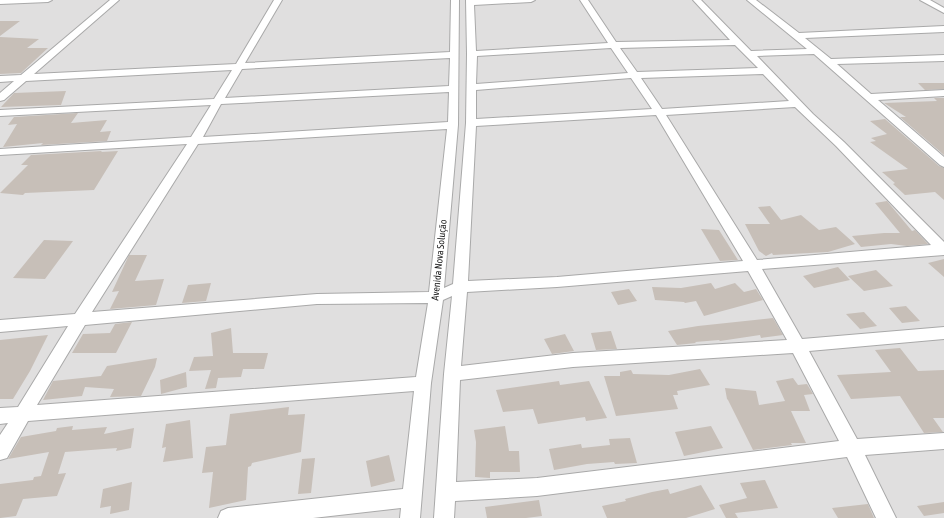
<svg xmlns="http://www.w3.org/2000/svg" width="944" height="518" viewBox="0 0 944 518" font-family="'Asap Condensed',sans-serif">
	<rect width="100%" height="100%" fill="#f2efe9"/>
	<path fill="#e0dfdf" d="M0,0H944V518H0Z"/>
	<path fill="#c7bfb8" d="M0,21H20L0,36Z
		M0,37L39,39L27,48H48L21,73L0,74Z
		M918,83H944V89L925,90Z
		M66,91L61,105L1,107L14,93Z
		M934,98H944V155L900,117H906L884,103L937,101Z
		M78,113L71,123L107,120L100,132L111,131L107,141L41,145L43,143L3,147L17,124L8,125L14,117Z
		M885,119L939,166L944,168V200L935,192L905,195L893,184L895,183L882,172L908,169L870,142L876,141L871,138L887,134L870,121Z
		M102,151L101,152L118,151L94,190L25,193L23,195L0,193L28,165H21L31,155Z
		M887,201L912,231L915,230L928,244L907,246L891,244L861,247L852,236L884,233H900L875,203Z
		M770,206L781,220L801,215L819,230L836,227L855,244L828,252L773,255L772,253L766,256L759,251L745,224H770L758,207Z
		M701,229L719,230L738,260L720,261Z
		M44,240L73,241L45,279L13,278Z
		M129,255H147L135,281L164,279L156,305L110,309L119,291L112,292Z
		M944,259V277L928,263Z
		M838,267L850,280L814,288L803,276Z
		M876,270L893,286L864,291L848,276Z
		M211,283L206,301L182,303L188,285Z
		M711,283L715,289L735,283L744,292L756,289L763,300L704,316L696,301L685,303L684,302L655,300L652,287L681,288Z
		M629,289L637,301L618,305L611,292Z
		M906,306L920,321L902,323L889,308Z
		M864,312L877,326L860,329L846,314Z
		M773,318L783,335L761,338L760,335L720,341L719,340L695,342L696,343L677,345L668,331L698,326Z
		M132,322L116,353H72L83,334L110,333L115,324Z
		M231,328L233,353H268L264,369H243L241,377L218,378L216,388L205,389L211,370L189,371L194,357L213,356L211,333Z
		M611,331L617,349L596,350L591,333Z
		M565,334L574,351L552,354L544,339Z
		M48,335L30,371L13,399H0V340Z
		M900,348L918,371L944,370V418H933L943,432L924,433L900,396L851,399L837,375L891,372L875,350Z
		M157,358L155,367L141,396L110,397L114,389L85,387L82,396L43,400L53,381L101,376L107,366Z
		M700,369L710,385L677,391L678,395H673L678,409L616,416L604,376H620V372L631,370L633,374L669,375Z
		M186,372L187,387L161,394L160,380Z
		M793,378L798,385L807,384L813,394L804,395L810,411H791L806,443H791L792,445L753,450L728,400L727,399L725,388L756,391L759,405L785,401L776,381Z
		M559,381L560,385L589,381L607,418L586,421L585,417L538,424L533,409L503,412L496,390Z
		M289,407L288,415L305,414L301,452L252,463L251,466L248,467L246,500L209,508L213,472L202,473L206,447L226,445L230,414Z
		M190,420L193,458L163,462L166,447L162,448L166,424Z
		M73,426L72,430L107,427L104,434L134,428L131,448L116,451L117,448L65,452L58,474L66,473L57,496L23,499L16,516L0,518V484L33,480L34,477L41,476L49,452L8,459L21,437L56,431L57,428Z
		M505,426L509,451H519L520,472H490V478L475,477L476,442L474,430Z
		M711,426L723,448L684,456L675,432Z
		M630,438L637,463L615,464L614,462L587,464L554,470L549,449L581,444L582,448L610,445L609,439Z
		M389,455L395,481L371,487L366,461Z
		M315,458L311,493L298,494L302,459Z
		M765,480L778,508L735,513L738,518H726L719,505L747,498L740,483Z
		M132,482L129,510L110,514L111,506L100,508L103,489Z
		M701,485L715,509L686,518H607L602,506L626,501L625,499L652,492L668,489L670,494Z
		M539,500L542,516L526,518H487L485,507Z
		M944,502V513L924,516L917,506Z
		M868,504L874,518H838L832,508Z"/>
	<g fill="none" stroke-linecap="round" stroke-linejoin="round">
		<g stroke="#a9a9a9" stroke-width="2">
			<path id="minor" d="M0,0H52L48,2L0,4Z
				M110,0H119L34,74L236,64L274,0H282L245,63L450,52L451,0H459L458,125L444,288L453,284L466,123L467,54L466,0H535L531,2L474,5L476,51L608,43L580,0H588L616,42L730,40L693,0H701L751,51L807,49L747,0H756L799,33L944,26V32L805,38L831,59L944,55V61L837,64L871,94L944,90V96L878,100L944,157V167L940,165L814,54L757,56L813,114L844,142L944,242V255L762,269L802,339L944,327V339L809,351L857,439L944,433V449L865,455L896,518H876L847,457L537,496L455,501L454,518H434L444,374L452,296L443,300L431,383L420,518H400L401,508L313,518H218L221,511L228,508L403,489L414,391L28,421L7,458L0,460V435L8,423L0,424V408L18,407L68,326L0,332V320L75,314L187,144L0,155V149L191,137L211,105L0,116V110L214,99L232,70L26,81L4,100L0,101V93L14,81L0,82V76L21,75ZM735,45L758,68L637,72L620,48ZM611,48L628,73L476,84L477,56ZM450,58L449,86L225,98L242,69ZM763,74L789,101L662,109L641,78ZM631,78L652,109L476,119V90ZM449,92L448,122L203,137L221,104ZM795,107L836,146L931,245L757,260L666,115ZM656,115L743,261L557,277L468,281L476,126ZM447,129L429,292L317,294L92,312L198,144ZM748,271L787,340L573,353L461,366L467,292L557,287ZM428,303L416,377L37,405L85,325L317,304ZM793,353L839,441L537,478L456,482L460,380L573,367Z
				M920,0H930L944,8V13Z"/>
		</g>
		<use href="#minor" fill="#fff" fill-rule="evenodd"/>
	</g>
	<g text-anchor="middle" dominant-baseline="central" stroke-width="3" stroke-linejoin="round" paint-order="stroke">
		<g font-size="10" fill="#222" stroke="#fff">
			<text transform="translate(439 260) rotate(-84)">Avenida Nova Solução</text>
		</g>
	</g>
</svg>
